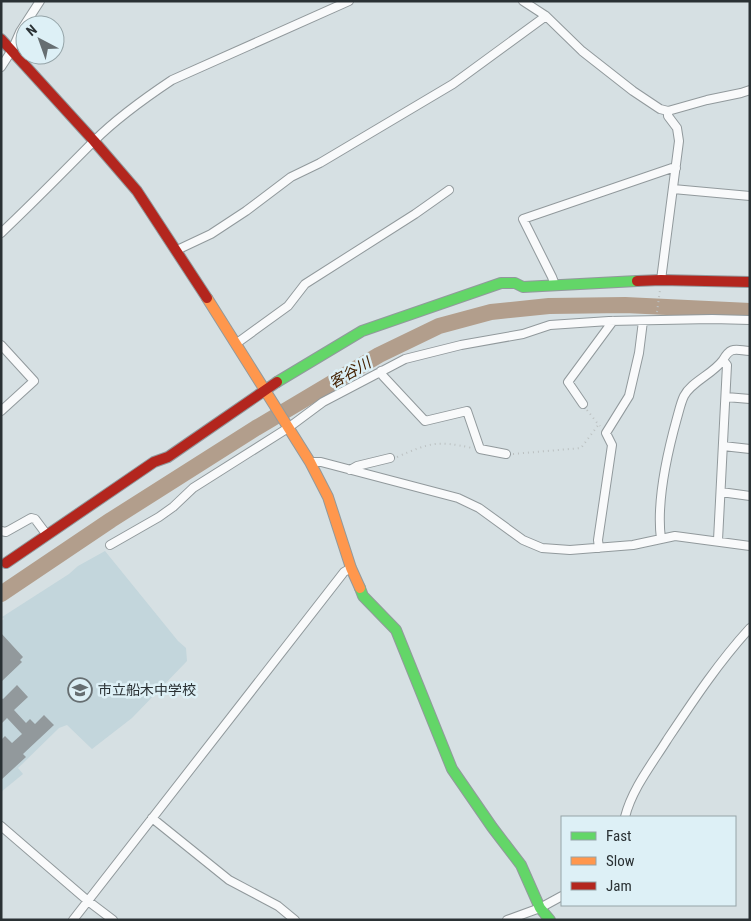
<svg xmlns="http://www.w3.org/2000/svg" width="751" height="921" viewBox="0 0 751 921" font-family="'Roboto Condensed','Noto Sans JP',sans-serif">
	<rect width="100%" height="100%" fill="#d6e0e3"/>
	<path fill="#c3d6dc" d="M105,551L178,641L186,648L187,661L132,718L92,749L67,725L59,728L18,768L23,774L1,792V621L4,619L2,617L69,574L78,566Z"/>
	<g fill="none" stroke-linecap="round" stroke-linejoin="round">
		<path stroke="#b29e8c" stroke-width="16" d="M1,594L111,520L256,428L379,355L439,326L491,312L549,306L625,305L750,311"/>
	</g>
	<path fill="#92999c" d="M1,633L23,657L20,660L22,662L1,682Z
		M17,685L28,697L14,710L26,723L30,719L35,724L44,715L54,725L23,754L26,757L1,780V740L5,736L12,743L22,734L7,718L1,724V698L3,699Z"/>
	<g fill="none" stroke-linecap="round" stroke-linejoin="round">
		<g stroke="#91999c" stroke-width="10">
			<path id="street" d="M523,1L546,16L582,51L633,91L660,109L668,111L707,100L741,93L750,90
				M1,67L12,50L20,32L40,1
				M673,189L750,196
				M1,233C33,203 63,172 94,141C117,118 145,98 172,80L349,1
				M177,250L211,234L246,211L291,177L320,163L453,84L546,16
				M661,280L679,141L677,128L668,116V111
				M555,285L552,277L523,219L672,168H676
				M237,343L288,306L305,284L415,214L449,190
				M1,345L34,381L1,411
				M723,360C731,346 735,350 750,351
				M381,371L383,376L425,421L467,411L480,449L506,454
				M726,397L750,399
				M583,404L568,382L613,321
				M723,446L750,449
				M310,462H321L458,498L479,508L523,540L542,548L570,550L633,545L675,536L750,546
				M350,470L357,466L390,458
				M721,492L750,496
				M1,531L6,532L31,518L35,519L47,535
				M661,539C656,502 667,454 677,418C679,411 681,402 684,396C691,382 713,374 723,360L727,365L718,540
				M110,545L159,517L173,507L193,488L288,428L323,402L405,359L461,345L523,334L550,325L609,321L712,319L750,320
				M599,548L598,540L612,445L606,433L629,396L639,353L643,321
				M625,817C632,789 652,764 667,740C693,701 718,663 750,628
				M152,818L229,880L278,906L295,920
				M1,826L88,901L113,920
				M73,920L344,572L351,568
				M507,920L540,908L562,896"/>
		</g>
		<g stroke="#91999c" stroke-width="12">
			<path id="fast" d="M277,382L362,331L501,283H515L523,287L637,281
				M360,588L363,596L396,630L452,769L492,827L521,865L540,908L550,920"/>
		</g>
		<g stroke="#91999c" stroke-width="12">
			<path id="slow" d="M207,298L310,462L328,497L351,568L360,588"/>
		</g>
		<g stroke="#91999c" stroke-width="12">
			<path id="jam" d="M1,39L94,141L137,191L207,298
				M637,281L661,280L750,282
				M6,563L154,462L168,457L277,382"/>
		</g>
		<path stroke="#bbc0c1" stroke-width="2" stroke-dasharray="1 4" stroke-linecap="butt" d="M657,312L660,290
			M587,410L598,424
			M513,454L581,448L599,424L600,426
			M397,457C430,443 436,440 472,448"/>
		<use href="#street" stroke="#f9fafb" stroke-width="8"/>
		<use href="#fast" stroke="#63d668" stroke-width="10"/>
		<use href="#slow" stroke="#ff974d" stroke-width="10"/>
		<use href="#jam" stroke="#b3261e" stroke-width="10"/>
	</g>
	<defs>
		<g id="school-ring" transform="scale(1.25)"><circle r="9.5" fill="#ddf0f6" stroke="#666e71" stroke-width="1.5"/><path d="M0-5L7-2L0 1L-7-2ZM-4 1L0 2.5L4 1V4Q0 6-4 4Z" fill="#666e71"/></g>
	</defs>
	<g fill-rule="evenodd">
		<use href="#school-ring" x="80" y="690"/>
	</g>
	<g text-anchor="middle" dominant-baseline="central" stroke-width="5" stroke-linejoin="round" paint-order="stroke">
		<g font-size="14" fill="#2a3134" stroke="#ddf0f6" text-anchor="start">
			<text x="98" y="690">市立船木中学校</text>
		</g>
		<g font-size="15" font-style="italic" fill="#432000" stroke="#ddf0f6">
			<text transform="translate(350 373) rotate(-30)">客谷川</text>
		</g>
	</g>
	<rect width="751" height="921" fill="none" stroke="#2a3134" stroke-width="5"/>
	<rect x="561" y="816" width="175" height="90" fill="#ddf0f6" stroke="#95a4a8"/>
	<rect x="571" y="832" width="25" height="8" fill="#63d668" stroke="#95a4a8"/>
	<text x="606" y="841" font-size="15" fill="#2a3134">Fast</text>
	<rect x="571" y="857" width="25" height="8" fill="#ff974d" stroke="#95a4a8"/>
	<text x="606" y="866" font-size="15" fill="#2a3134">Slow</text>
	<rect x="571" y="882" width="25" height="8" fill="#b3261e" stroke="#95a4a8"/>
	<text x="606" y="891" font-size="15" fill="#2a3134">Jam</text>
	<g transform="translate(40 40) rotate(319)"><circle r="24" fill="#ddf0f6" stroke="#95a4a8"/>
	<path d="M0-4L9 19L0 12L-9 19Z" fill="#666e71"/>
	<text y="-8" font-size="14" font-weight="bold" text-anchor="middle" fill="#2a3134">N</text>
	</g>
</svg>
